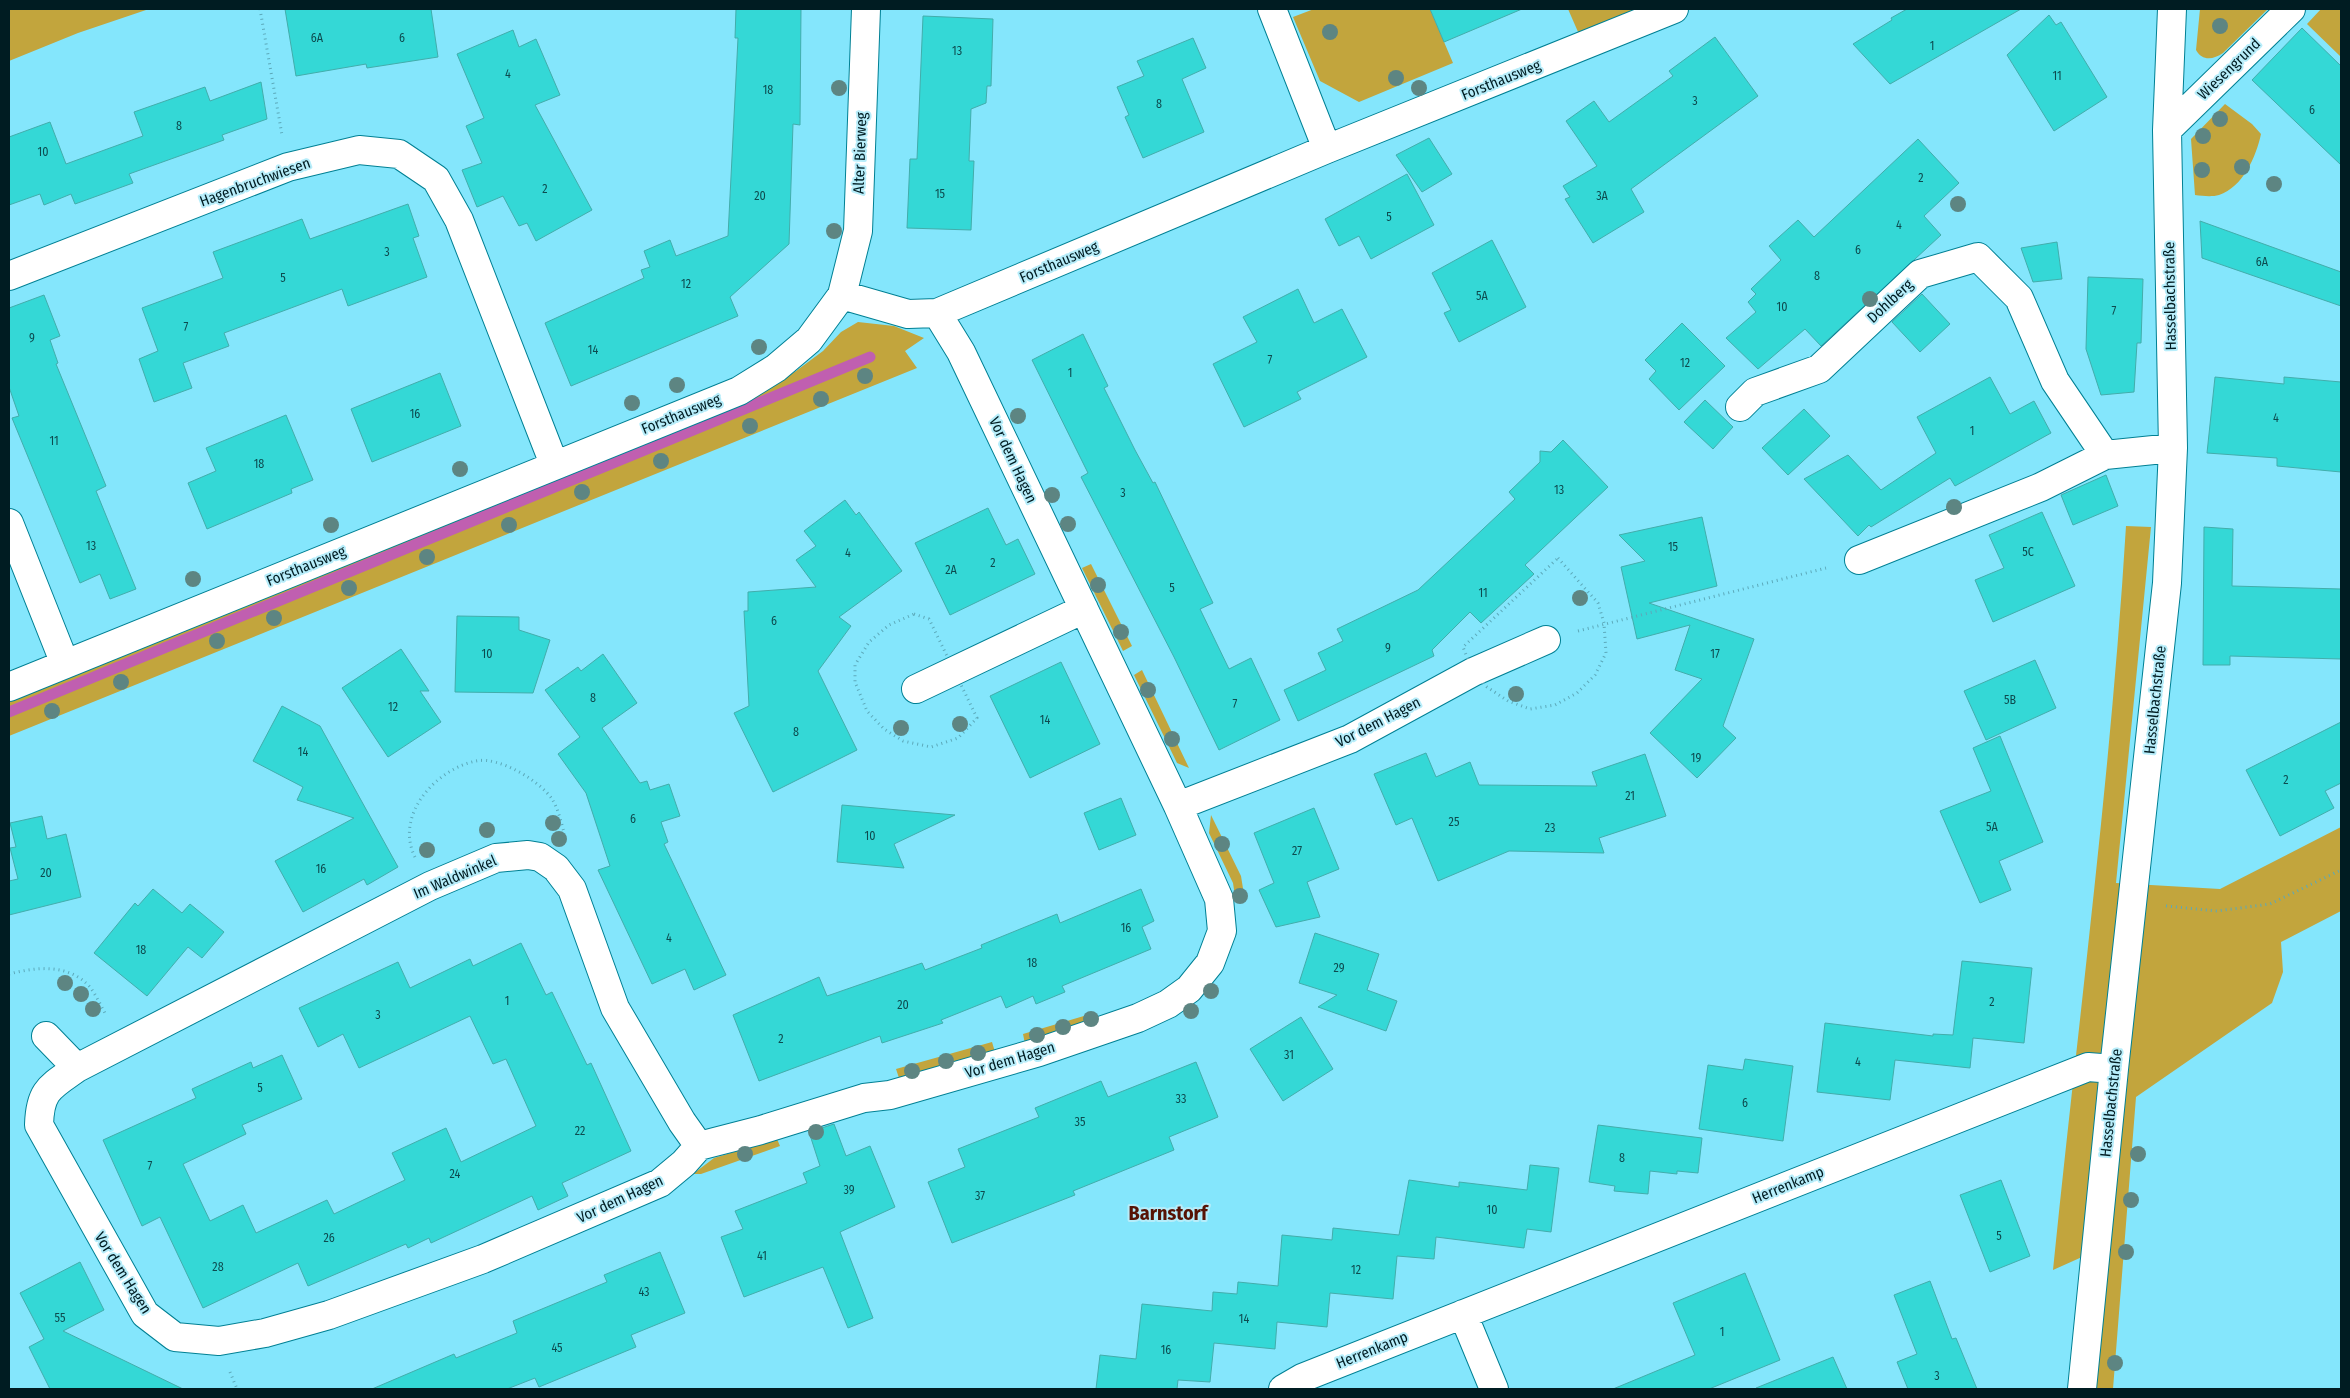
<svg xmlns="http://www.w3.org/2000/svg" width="2350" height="1398" viewBox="0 0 2350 1398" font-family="'Fira Sans Condensed',sans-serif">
	<rect width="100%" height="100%" fill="#84e6fc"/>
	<path fill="#c2a53d" d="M9,9H149L78,33L9,61Z
		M1314,9H1430L1453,63L1359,102L1320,81L1293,17Z
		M1568,9H1662L1582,41Z
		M2200,9H2268L2223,53C2213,60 2202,61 2196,50Z
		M2321,9H2341V57L2307,24Z
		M2225,104L2252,124L2261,134C2256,157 2243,187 2219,195C2212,197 2203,196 2195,195L2191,139Z
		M858,322L894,326L924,338L905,351L917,368L9,736V702L759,394L796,371L823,351L841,332Z
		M2126,526L2151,527L2116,883L2220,889L2341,827V911L2281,942L2283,972L2272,1003L2136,1097L2113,1389H2073L2082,1257L2053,1270C2078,1022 2111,775 2126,526Z
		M1091,564L1132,646L1123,651L1082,568Z
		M1142,670L1189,768L1177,763L1134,675Z
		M1211,815L1241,876L1245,901L1236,903L1233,883L1209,833Z
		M1094,1013L1097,1022L1025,1044L1023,1034Z
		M992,1042L995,1052L899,1078L896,1069Z
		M777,1139L780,1146L701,1174H693L714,1158Z"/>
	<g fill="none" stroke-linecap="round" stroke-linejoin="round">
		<path stroke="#c05fb0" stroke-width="11" d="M9,712L870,357"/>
	</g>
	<path fill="#34d8d6" stroke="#42adab" d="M285,9H431L438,57L367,68L366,64L296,76Z
		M736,9H801L800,125L793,124L789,244L730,297L738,316L571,386L545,323L644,278L641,270L650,267L644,251L670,240L676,256L728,236L738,38H735Z
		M1430,9H1522L1444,42Z
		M1907,9H2021L1890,84L1853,44L1892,20L1891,18Z
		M2049,15L2056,25L2061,22L2107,97L2054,131L2007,55Z
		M923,16L993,19L991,86H987L986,103L971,109L969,161H974L971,230L907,228L910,159H917Z
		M2302,28L2341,66V165L2252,80Z
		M513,30L519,47L536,39L560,95L535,105L592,210L536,241L527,223L519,226L503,196L477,207L462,170L482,163L466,126L484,118L457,54Z
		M1715,37L1758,96L1631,189L1644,212L1593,243L1565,199L1570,197L1563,186L1597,166L1566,121L1594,101L1609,122L1673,76L1669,71Z
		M1193,38L1206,68L1182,79L1204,132L1143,158L1125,117L1129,115L1117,87L1144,76L1137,61Z
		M261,82L267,119L222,135L224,140L129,174L133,183L75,204L71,194L44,205L40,194L9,205V137L50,122L66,164L143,136L134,112L205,87L210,101Z
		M1429,138L1452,174L1422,192L1396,155Z
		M1918,139L1959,183L1924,216L1941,235L1821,346L1805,329L1758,369L1726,338L1756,312L1748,302L1756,294L1751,289L1781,260L1769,246L1798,220L1814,237Z
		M1407,174L1434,225L1371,259L1359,236L1339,246L1325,219Z
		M408,204L419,236L413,238L427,277L348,306L342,289L224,333L229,346L183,363L192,388L154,402L139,359L158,351L142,308L223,278L213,252L302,219L310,239Z
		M2200,221L2341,272V306L2202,258Z
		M1492,240L1526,307L1459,342L1444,313L1451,310L1432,273Z
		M2057,242L2062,279L2033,282L2021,248Z
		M2088,277L2143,279L2141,343H2137L2134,392L2101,395L2086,349Z
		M1298,289L1314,323L1342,309L1367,357L1297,392L1301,399L1244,427L1213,364L1257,342L1243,317Z
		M1922,294L1950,324L1920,352L1892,322Z
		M44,295L60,336L50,340L58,363L56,364L106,486L96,491L136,589L110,599L100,574L80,583L12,418L19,416L9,387V308Z
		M1682,323L1725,366L1679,410L1649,379L1656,371L1645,360Z
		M1083,334L1108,386L1104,388L1135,450L1153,483L1155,482L1213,603L1200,609L1229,669L1251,658L1280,720L1219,750L1174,657L1081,477L1088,473L1032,360Z
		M440,373L461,426L372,462L351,409Z
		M1990,377L2010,414L2034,401L2051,433L1955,486L1950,478L1871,527L1869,525L1858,536L1804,479L1848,455L1881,490L1936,453L1917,417Z
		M2215,377L2284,384V377L2341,382V472L2277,466V458L2207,453Z
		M1705,400L1733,427L1713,449L1684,422Z
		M1804,409L1830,436L1788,475L1762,448Z
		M286,415L313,480L291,489L292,493L207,529L188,483L216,471L206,448Z
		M1563,440L1608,487L1525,565L1534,574L1481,623L1470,612L1432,650L1434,656L1298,721L1284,690L1326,670L1318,653L1343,641L1337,629L1418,590L1515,499L1509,492L1540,462V451L1551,452Z
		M2106,475L2118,506L2073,525L2061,495Z
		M845,500L856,515L859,512L902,571L839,617L851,626L818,671L857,750L773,792L734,713L749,706L744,611H748V592L816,587L796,560L816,546L804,531Z
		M988,508L1006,545L1018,539L1035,574L950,615L915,543Z
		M2042,512L2075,586L1993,622L1975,580L2004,568L1989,535Z
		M1702,517L1717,586L1649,603L1754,639L1723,726L1736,738L1697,778L1650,733L1702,679L1675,670L1690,625L1637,639L1621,567L1645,561L1619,535Z
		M2204,527L2233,529L2232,586L2341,589V659L2230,656V665H2203Z
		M457,616L519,617V630L550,640L533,693L455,692Z
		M401,649L429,691H420L441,722L388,757L342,688Z
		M603,654L637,703L602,728L640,783L647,781L650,790L669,784L680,816L661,822L668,842L664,844L726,975L694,990L685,969L652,984L598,870L610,866L586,793L558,754L580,737L545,690L578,667L581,671Z
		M2035,660L2056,708L1986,740L1964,691Z
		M1061,662L1100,744L1030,778L990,696Z
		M282,706L320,726L398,867L367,885L364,879L303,912L275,861L354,818L297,800L303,787L253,761Z
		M2341,722V783L2325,791L2334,808L2280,836L2246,770Z
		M2000,736L2043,842L1999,861L2011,890L1980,903L1940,811L1991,791L1973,748Z
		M1426,753L1436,777L1470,762L1479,785L1597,786L1592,772L1645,754L1666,816L1599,838L1604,853L1509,851L1438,881L1412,818L1396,825L1374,774Z
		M1121,798L1136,835L1099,850L1084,813Z
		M842,805L955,815L894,844L904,868L837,862Z
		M1314,808L1339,869L1307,882L1320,917L1276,927L1259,890L1274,883L1254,833Z
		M42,816L47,839L66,834L81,897L9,915V881L18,879L10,848L16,847L10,823Z
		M153,889L182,913L190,904L224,932L202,958L188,947L147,996L94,953L135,903L138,906Z
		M1141,889L1154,921L1142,927L1151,949L1062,986L1065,992L1036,1004L1033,996L1006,1008L1001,996L941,1020L943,1023L882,1043L880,1036L759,1081L733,1015L819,977L827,996L922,963L925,970L982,948L981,945L1057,914L1060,923Z
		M1315,933L1379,954L1367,990L1397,1001L1386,1031L1318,1007L1337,995L1299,983Z
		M521,943L546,995L552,992L587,1065L591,1063L631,1151L562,1183L568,1196L538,1210L532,1196L431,1243L429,1238L408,1248L406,1244L308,1286L298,1263L203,1308L160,1217L142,1226L103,1140L196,1098L192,1089L251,1062L253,1068L282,1055L302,1099L242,1125L246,1134L183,1164L210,1221L243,1205L256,1233L327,1200L334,1214L405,1180L392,1153L446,1128L461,1162L536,1126L506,1059L493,1064L470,1016L359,1068L343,1034L318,1047L299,1008L398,962L410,988L470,959L473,966Z
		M1962,961L2032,968L2024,1043L1973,1038L1970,1068L1895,1060L1890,1100L1817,1092L1825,1023L1933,1036V1034L1953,1035Z
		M1301,1017L1333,1069L1283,1101L1250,1049Z
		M1745,1059L1793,1066L1783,1141L1699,1129L1708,1065L1743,1070Z
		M1196,1062L1218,1117L1169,1137L1174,1150L1073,1191L1075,1195L952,1243L928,1182L965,1167L958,1149L1039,1117L1035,1108L1101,1081L1108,1097Z
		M834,1124L846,1156L870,1146L895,1207L840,1232L873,1318L848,1328L823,1267L744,1297L721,1237L743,1229L735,1211L807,1183L803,1173L820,1166L809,1132Z
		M1598,1125L1702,1138L1698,1173L1677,1171V1174L1650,1171L1648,1194L1614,1191L1615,1186L1589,1182Z
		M1530,1165L1559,1168L1551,1232L1527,1229L1524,1248L1436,1237L1434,1259L1397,1256L1393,1299L1330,1293L1327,1327L1277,1322L1275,1349L1214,1343L1210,1382L1178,1380L1177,1389H1096L1100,1355L1136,1359L1142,1304L1212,1311L1213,1292L1237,1294L1238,1282L1278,1286L1282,1235L1332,1240L1333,1228L1399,1235L1409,1180L1459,1187V1182L1527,1190Z
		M2001,1180L2030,1256L1990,1272L1960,1195Z
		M660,1252L685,1313L631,1335L636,1347L539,1387L535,1378L507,1389H372L454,1354L456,1358L517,1333L513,1321L607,1282L604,1275Z
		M80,1262L104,1310L63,1331L183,1389H50L29,1347L44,1339L20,1293Z
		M1745,1273L1780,1360L1709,1389H1613L1695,1355L1673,1303Z
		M1930,1281L1952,1339L1956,1338L1977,1389H1908L1897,1362L1917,1354L1894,1295Z
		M1833,1357L1847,1389H1756V1388Z"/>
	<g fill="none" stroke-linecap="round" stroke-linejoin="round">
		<g stroke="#008094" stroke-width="30">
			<path id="minor" d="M1272,9L1327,149
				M2167,130L2291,9
				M9,276L288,167L359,150L399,154L436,179L459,220L554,464
				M842,295L908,314L937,313L1327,149L1674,9
				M1740,407L1755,392L1819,369L1920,274L1978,257L2019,298L2055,381L2105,455
				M9,523L65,664
				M1859,560L2041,487L2105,455L2173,448
				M9,687L739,391L776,368L809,340L842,295L858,231L866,9
				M916,689L1084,609
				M1178,806L1350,739L1473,672L1546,640
				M46,1036L77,1068
				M699,1146L682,1122L615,1008L572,889L556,868L540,857L528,855L496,858L430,886L77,1068C50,1087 40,1090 39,1125L145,1314L175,1337L219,1341L265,1333L329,1315L483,1259L660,1183L684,1163L699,1146L761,1130L864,1098L890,1095L1039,1052L1138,1018L1168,1004L1189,989L1210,963L1222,931L1219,899L1178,806L961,352L937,313
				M1463,1314L1494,1389
				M1283,1389L1302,1378L2088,1067L2114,1069
				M2082,1389L2114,1069L2167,583L2173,448L2167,130L2172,9"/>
		</g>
		<path stroke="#5ca9ba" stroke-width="3" stroke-dasharray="1 4" stroke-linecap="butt" d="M260,9L282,135
			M1558,558L1598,603L1604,623L1606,653L1595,675L1577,693L1555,705L1530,709L1508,701L1487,687L1473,672L1463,647Z
			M914,614L929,619L977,718L958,738L931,747L903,741L884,729L867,711L855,682V665L869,642L889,625Z
			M1578,631L1826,568
			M415,857C394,815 436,769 476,761C499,756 540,781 552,799C558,808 561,822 564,832
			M2166,906L2217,911L2270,904L2341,870
			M9,974C37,967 68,963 90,987C96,995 101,1006 106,1015
			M230,1372L237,1389"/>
		<use href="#minor" stroke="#fff" stroke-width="28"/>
	</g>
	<g fill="#5d8582">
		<circle cx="2220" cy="26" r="8"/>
		<circle cx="1330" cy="32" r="8"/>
		<circle cx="1396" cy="78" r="8"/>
		<circle cx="839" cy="88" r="8"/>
		<circle cx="1419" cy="88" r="8"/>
		<circle cx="2220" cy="119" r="8"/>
		<circle cx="2203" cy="136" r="8"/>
		<circle cx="2242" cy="167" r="8"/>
		<circle cx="2202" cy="170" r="8"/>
		<circle cx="2274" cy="184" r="8"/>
		<circle cx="1958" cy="204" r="8"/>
		<circle cx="834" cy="231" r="8"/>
		<circle cx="1870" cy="299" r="8"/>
		<circle cx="759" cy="347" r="8"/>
		<circle cx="865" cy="376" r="8"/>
		<circle cx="677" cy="385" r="8"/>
		<circle cx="821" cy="399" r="8"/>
		<circle cx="632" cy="403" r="8"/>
		<circle cx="1018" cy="416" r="8"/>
		<circle cx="750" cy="426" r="8"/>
		<circle cx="661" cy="461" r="8"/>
		<circle cx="460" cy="469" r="8"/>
		<circle cx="582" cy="492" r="8"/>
		<circle cx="1052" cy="495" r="8"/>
		<circle cx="1954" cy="507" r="8"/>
		<circle cx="1068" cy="524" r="8"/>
		<circle cx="331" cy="525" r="8"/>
		<circle cx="509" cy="525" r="8"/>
		<circle cx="427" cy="557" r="8"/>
		<circle cx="193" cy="579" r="8"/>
		<circle cx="1098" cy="585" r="8"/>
		<circle cx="349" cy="588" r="8"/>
		<circle cx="1580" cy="598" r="8"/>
		<circle cx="274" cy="618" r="8"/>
		<circle cx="1121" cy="632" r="8"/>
		<circle cx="217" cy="641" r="8"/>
		<circle cx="121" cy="682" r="8"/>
		<circle cx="1148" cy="690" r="8"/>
		<circle cx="1516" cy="694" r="8"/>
		<circle cx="52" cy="711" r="8"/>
		<circle cx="960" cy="724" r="8"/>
		<circle cx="901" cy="728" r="8"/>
		<circle cx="1172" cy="739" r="8"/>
		<circle cx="553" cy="823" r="8"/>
		<circle cx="487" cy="830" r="8"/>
		<circle cx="559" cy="839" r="8"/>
		<circle cx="1222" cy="844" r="8"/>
		<circle cx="427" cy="850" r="8"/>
		<circle cx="1240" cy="896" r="8"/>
		<circle cx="65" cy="983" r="8"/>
		<circle cx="1211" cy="991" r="8"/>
		<circle cx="81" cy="994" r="8"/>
		<circle cx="93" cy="1009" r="8"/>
		<circle cx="1191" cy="1011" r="8"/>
		<circle cx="1091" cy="1019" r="8"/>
		<circle cx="1063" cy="1027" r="8"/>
		<circle cx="1037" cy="1035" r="8"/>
		<circle cx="978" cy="1053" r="8"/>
		<circle cx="946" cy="1061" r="8"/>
		<circle cx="912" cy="1071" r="8"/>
		<circle cx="816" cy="1132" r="8"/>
		<circle cx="745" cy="1154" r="8"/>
		<circle cx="2138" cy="1154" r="8"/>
		<circle cx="2131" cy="1200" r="8"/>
		<circle cx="2126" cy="1252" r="8"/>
		<circle cx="2115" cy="1363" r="8"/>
	</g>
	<g text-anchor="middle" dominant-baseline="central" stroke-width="4" stroke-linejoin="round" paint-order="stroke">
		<g font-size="12" fill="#0d4b4f">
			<text x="317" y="38">6A</text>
			<text x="402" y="38">6</text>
			<text x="1932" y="46">1</text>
			<text x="957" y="51">13</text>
			<text x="508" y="74">4</text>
			<text x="2057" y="76">11</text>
			<text x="768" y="90">18</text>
			<text x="1695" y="101">3</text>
			<text x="1159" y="104">8</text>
			<text x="2312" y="110">6</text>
			<text x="179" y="126">8</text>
			<text x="43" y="152">10</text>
			<text x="1921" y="178">2</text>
			<text x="545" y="189">2</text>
			<text x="940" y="194">15</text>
			<text x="760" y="196">20</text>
			<text x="1602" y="196">3A</text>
			<text x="1389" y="217">5</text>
			<text x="1899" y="225">4</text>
			<text x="1858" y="250">6</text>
			<text x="387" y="252">3</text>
			<text x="2262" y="262">6A</text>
			<text x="1817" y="276">8</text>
			<text x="283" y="278">5</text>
			<text x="686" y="284">12</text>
			<text x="1482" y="296">5A</text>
			<text x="1782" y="307">10</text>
			<text x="2114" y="311">7</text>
			<text x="186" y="327">7</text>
			<text x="32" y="338">9</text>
			<text x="593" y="350">14</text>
			<text x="1270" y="360">7</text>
			<text x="1685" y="363">12</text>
			<text x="1070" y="373">1</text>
			<text x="415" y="414">16</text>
			<text x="2276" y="418">4</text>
			<text x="1972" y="431">1</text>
			<text x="54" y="441">11</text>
			<text x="259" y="464">18</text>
			<text x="1559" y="490">13</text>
			<text x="1123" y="493">3</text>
			<text x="91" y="546">13</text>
			<text x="1673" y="547">15</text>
			<text x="2028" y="552">5C</text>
			<text x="848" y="553">4</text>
			<text x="993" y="563">2</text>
			<text x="951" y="570">2A</text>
			<text x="1172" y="588">5</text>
			<text x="1483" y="593">11</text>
			<text x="774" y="621">6</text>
			<text x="1388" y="648">9</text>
			<text x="487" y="654">10</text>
			<text x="1715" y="654">17</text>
			<text x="593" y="698">8</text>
			<text x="2010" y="700">5B</text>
			<text x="1235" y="704">7</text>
			<text x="393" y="707">12</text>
			<text x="1045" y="720">14</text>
			<text x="796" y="732">8</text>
			<text x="303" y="752">14</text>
			<text x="1696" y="758">19</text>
			<text x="2286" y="780">2</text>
			<text x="1630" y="796">21</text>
			<text x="633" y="819">6</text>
			<text x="1454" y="822">25</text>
			<text x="1992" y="827">5A</text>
			<text x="1550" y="828">23</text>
			<text x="870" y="836">10</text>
			<text x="1297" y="851">27</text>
			<text x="321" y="869">16</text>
			<text x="46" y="873">20</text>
			<text x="1126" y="928">16</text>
			<text x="669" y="938">4</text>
			<text x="141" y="950">18</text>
			<text x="1032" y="963">18</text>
			<text x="1339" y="968">29</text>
			<text x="507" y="1001">1</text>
			<text x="1992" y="1002">2</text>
			<text x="903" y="1005">20</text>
			<text x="378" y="1015">3</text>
			<text x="781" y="1039">2</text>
			<text x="1289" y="1055">31</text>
			<text x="1858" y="1062">4</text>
			<text x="260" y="1088">5</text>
			<text x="1181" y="1099">33</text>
			<text x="1745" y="1103">6</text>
			<text x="1080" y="1122">35</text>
			<text x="580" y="1131">22</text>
			<text x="1622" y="1158">8</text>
			<text x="150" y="1166">7</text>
			<text x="455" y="1174">24</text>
			<text x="849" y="1190">39</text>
			<text x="980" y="1196">37</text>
			<text x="1492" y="1210">10</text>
			<text x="1999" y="1236">5</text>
			<text x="329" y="1238">26</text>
			<text x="762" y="1256">41</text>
			<text x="218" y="1267">28</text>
			<text x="1356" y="1270">12</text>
			<text x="644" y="1292">43</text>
			<text x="60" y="1318">55</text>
			<text x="1244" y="1319">14</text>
			<text x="1722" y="1332">1</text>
			<text x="557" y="1348">45</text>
			<text x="1166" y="1350">16</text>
			<text x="1937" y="1376">3</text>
		</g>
		<g font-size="15" fill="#001c22" stroke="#b7edfa">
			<text transform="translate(2229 69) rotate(-44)">Wiesengrund</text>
			<text transform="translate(1501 80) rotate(-22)">Forsthausweg</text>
			<text transform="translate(860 153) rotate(-88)">Alter Bierweg</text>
			<text transform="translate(255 182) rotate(-20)">Hagenbruchwiesen</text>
			<text transform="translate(1059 262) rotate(-23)">Forsthausweg</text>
			<text transform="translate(2170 296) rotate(-91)">Hasselbachstraße</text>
			<text transform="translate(1890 301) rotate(-43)">Dohlberg</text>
			<text transform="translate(681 414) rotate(-22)">Forsthausweg</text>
			<text transform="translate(1013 460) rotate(65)">Vor dem Hagen</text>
			<text transform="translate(306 566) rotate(-22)">Forsthausweg</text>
			<text transform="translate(2155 700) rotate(-84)">Hasselbachstraße</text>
			<text transform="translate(1378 722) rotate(-27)">Vor dem Hagen</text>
			<text transform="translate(455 877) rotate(-23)">Im Waldwinkel</text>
			<text transform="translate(1010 1060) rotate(-17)">Vor dem Hagen</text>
			<text transform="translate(2111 1103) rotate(-84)">Hasselbachstraße</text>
			<text transform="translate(1788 1185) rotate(-22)">Herrenkamp</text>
			<text transform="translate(620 1199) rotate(-25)">Vor dem Hagen</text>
			<text transform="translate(123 1273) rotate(58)">Vor dem Hagen</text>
			<text transform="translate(1372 1350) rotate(-22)">Herrenkamp</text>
		</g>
		<g font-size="20" font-weight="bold" fill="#561305" stroke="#b7edfa">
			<text x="1168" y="1213">Barnstorf</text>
		</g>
	</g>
	<rect width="2350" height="1398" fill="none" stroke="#001c22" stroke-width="20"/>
</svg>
